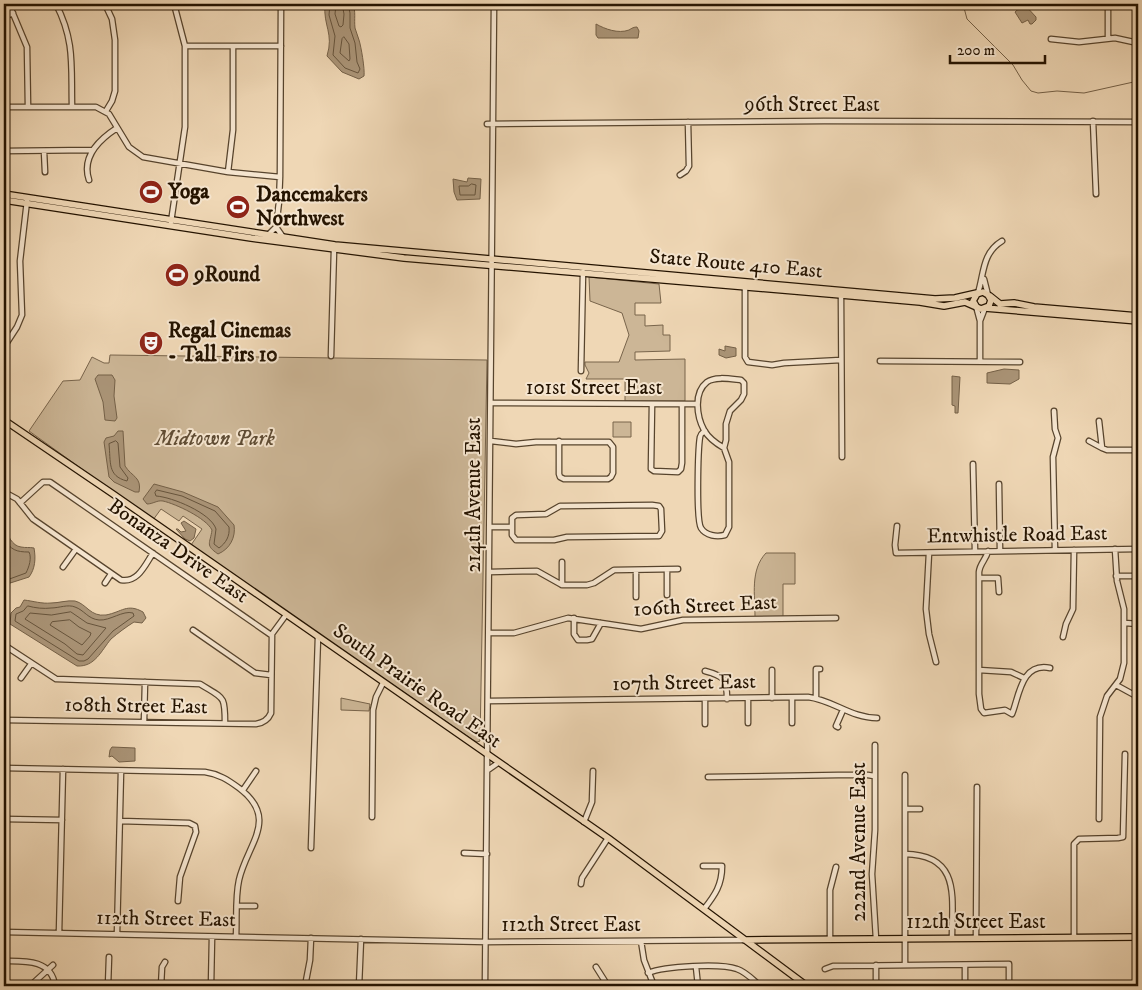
<svg xmlns="http://www.w3.org/2000/svg" width="1142" height="990" viewBox="0 0 1142 990" font-family="'IM FELL DW Pica',serif">
	<rect width="100%" height="100%" fill="#efd7b5"/>
	<filter id="stains"><feTurbulence type="fractalNoise" baseFrequency=".004" numOctaves="4"/><feColorMatrix values="0 0 0 0 .2 0 0 0 0 .09 0 0 0 0 .02 0 0 0 .5 -.17"/></filter>
	<radialGradient id="worn" r=".72"><stop offset=".6" stop-color="#630" stop-opacity="0"/><stop offset="1" stop-color="#630" stop-opacity=".3"/></radialGradient>
	<path fill="#ccb696" stroke="#78644b" d="M589,277L659,284L661,303H635V315H645V326L663,325V335H670V351L635,352V360L685,359V401H625V379H586L589,373L585,365V362H619L629,335L622,313L590,301Z
		M110,355L487,360L480,741L477,742L473,740L191,545L202,529L183,516L179,521L161,509L153,520L29,431L63,381L80,380L92,357L104,363H109Z
		M613,422H631V437H613Z
		M766,553H795V584H783V617H755C755,595 750,570 766,553Z
		M341,698L370,704L369,711L341,710Z"/>
	<path fill="#aa9477" stroke="#746047" d="M325,4H353C356,12 354,19 355,28C356,32 358,36 359,40C361,46 365,69 364,76L359,79L342,72L327,56C334,33 323,26 325,4Z
		M1024,4L1036,17V20L1032,24H1030L1028,20L1022,23L1015,12Z
		M596,24C605,29 618,34 629,30C632,28 634,27 637,27L639,31L638,38H598L596,35Z
		M468,178L481,179L480,199L457,200L454,192L453,179L467,182Z
		M725,346L736,348V356L726,358L719,355V349L725,351Z
		M1004,369L1019,370V379L1010,384L987,383V373Z
		M98,375H112L115,380L114,396L117,418L115,421L105,420L103,402L95,379Z
		M952,376L960,377L958,413H955V406L952,405Z
		M118,431H123L125,466C132,477 142,477 139,492H135L114,482L109,477L104,442L106,438L114,436Z
		M154,484L183,492L218,507L234,525C236,537 230,549 218,554C205,545 210,544 212,530C206,518 176,504 163,501C157,500 153,504 147,504L143,499Z
		M184,521L196,529L194,538L190,541L185,539L176,529H178L181,532L186,531L181,523Z
		M4,528C8,535 12,546 21,547C26,548 29,547 34,548C36,559 35,569 29,577L4,585Z
		M24,600C33,601 42,604 51,603C59,603 67,600 75,601C87,604 90,617 106,615C122,612 127,603 143,612L146,618L142,623L134,622C126,627 118,633 111,639C101,651 95,667 77,666L10,624L11,613L16,608L20,607Z
		M112,747L135,748V761L119,762L112,756L109,757L110,750Z"/>
	<g fill="none" stroke-linecap="round" stroke-linejoin="round">
		<path stroke="#67543c" stroke-width="1" d="M330,4L329,15L335,36L333,55L345,68L358,73L360,69L357,62L355,43L350,28V13L348,4
			M336,4L335,14L339,26L341,27L343,25L344,14L342,4
			M344,37L349,44L350,59L349,61L340,53L342,39Z
			M472,184L476,185L475,195H460L459,186H468Z
			M116,441L118,443L120,467L128,478L127,481C107,476 111,462 109,444Z
			M157,490L182,496L215,511L229,527C230,536 226,543 219,548L214,544L216,529C211,513 172,497 156,496L155,493Z
			M4,539C11,550 16,552 29,552C32,558 29,567 26,573L4,581
			M28,606C35,608 44,609 51,608C59,608 68,604 75,607C84,610 88,619 99,620C110,621 123,610 133,613L134,616L113,631L88,659L84,661H79L15,621L16,614L23,611Z
			M71,612L87,623L106,628L83,655L77,654L65,644L25,619L30,613L51,615Z
			M70,620L79,627L91,633L90,636L82,645L50,625L52,622Z"/>
		<path stroke="#746047" stroke-width="1" d="M963,4L967,19L1013,65L1022,80L1031,91L1038,93L1057,91L1084,93L1138,81"/>
		<g stroke="#57442d" stroke-width="7">
			<path id="minor" d="M9,4L27,47L28,107
				M56,4C75,41 71,66 72,106
				M105,4L112,19L115,40V91L112,101L106,111
				M4,17L13,13
				M1108,38V4
				M1051,39L1079,42L1115,38L1138,43
				M185,46H281
				M4,107H96L109,114L129,147L143,157L228,172L280,177
				M1093,121L1096,194
				M487,124L824,121L1138,122
				M4,151L92,150
				M44,151L45,172
				M228,172L233,130V46
				M680,175L686,171L689,166L688,122
				M89,180C81,156 100,139 117,128
				M171,222L185,127V46L174,4
				M276,227L279,202L280,177L281,4
				M268,235L276,227L283,237
				M984,279L988,295
				M745,285V357L748,362L772,365L784,363L841,360
				M978,293C984,274 982,253 1002,241
				M841,295L842,457
				M976,306L980,321L985,308
				M4,347L17,327L22,315L20,261L27,201
				M331,356L334,250
				M880,361L1020,362
				M980,361V321
				M581,371L583,272
				M491,403L697,404
				M652,404L651,469L654,471L678,472L681,469L682,463V404
				M1054,411L1055,429L1058,438L1053,457L1055,550
				M1099,421L1102,448L1107,450H1138
				M705,431C701,434 701,433 700,437C698,449 696,520 701,528C706,536 717,537 725,535L729,527V462L724,448L726,440V424L730,411L741,400L744,394V383L741,380C731,379 715,376 707,382C693,393 697,417 704,430C708,437 717,444 724,448
				M491,441L516,444L536,442H609L613,447V473L611,477L608,479H564L560,477L559,474V441
				M1089,441L1102,448
				M4,454V477
				M973,464L975,551
				M999,484L1000,551
				M4,492L17,499L33,519L121,580C138,583 145,565 153,553
				M20,503L43,482H50L271,635
				M652,505L659,506L661,509L662,531L659,536L567,537L554,540H516L512,535V518L516,515L546,514L560,506H564Z
				M897,526L895,545L896,553L1138,549
				M490,527H511
				M988,551C986,560 980,563 979,572V694L981,709L984,713L1005,710L1012,714C1019,697 1021,662 1050,668
				M929,553L926,609L929,634L936,662
				M562,562V585
				M63,567L76,549
				M636,570V597
				M667,570V595
				M490,572L537,571L562,585H587L594,583L614,570L678,569
				M1116,576H1138
				M980,578H998L999,592
				M105,583L111,574
				M574,618V634L578,640H587L592,639L601,623
				M1125,623L1138,624
				M193,630L255,673L271,675
				M489,633H514L568,618L641,629L683,620L836,618
				M1063,637L1066,624L1073,609L1074,550
				M4,645L56,679L200,684C224,699 225,695 225,723
				M772,670V698
				M979,670L1011,672L1024,678
				M705,671C724,676 727,679 727,699
				M21,678L31,664
				M1116,685L1138,697
				M748,698V723
				M792,698V723
				M816,698V669H820
				M488,701L808,697C833,700 851,718 877,718
				M4,720L256,724C263,723 268,720 271,713L272,634L286,615
				M144,722L145,682
				M705,724V699
				M838,727L836,726L843,710
				M875,745V830L872,874L876,939
				M4,768L205,772C219,774 228,780 239,788C280,819 247,844 239,880C235,898 237,919 236,937
				M488,770L498,763
				M905,775V965
				M708,777L838,775H868L874,776
				M243,790L256,771
				M906,809H920
				M372,817L373,710L376,697L383,683
				M4,819L62,820
				M1099,819L1100,717L1107,696L1120,679L1124,663V609L1117,581L1115,549
				M120,821L189,823L195,826L196,832L180,877L178,901
				M584,822L592,802L593,771
				M311,848L318,637
				M464,853L487,854
				M905,854C961,855 952,897 952,938
				M703,866H722C722,885 715,895 704,909
				M581,884L582,878L608,838
				M237,906H255
				M4,932L487,942L745,940
				M59,933L63,769
				M117,934L121,771
				M1074,937V844L1079,839L1118,838L1123,837L1125,754
				M976,938L977,787
				M830,939V890L836,867
				M641,941L644,960L654,986
				M4,961C24,961 52,959 55,986
				M596,967L608,986
				M696,967L698,986
				M825,969L833,966L1009,964V986
				M648,973C665,966 721,963 737,969C746,972 752,979 759,985
				M30,986L53,965
				M108,986L109,957
				M161,986L162,967L165,962
				M211,986L212,937
				M305,986L310,960L311,938
				M359,986L361,939
				M485,986L494,4
				M876,986V965
				M965,986V965"/>
		</g>
		<g stroke="#241300" stroke-width="8">
			<path id="major" d="M4,194L335,245L935,299L955,298L977,293
				M4,200L251,238L404,258L841,295L920,302L944,306L965,302L981,309L989,306L991,300L988,295L983,292L977,294L973,301L976,306
				M990,296L1000,304L1014,303L1034,307L1138,316
				M985,308L1138,321
				M4,420L113,494L608,838L807,986
				M745,940L1138,937"/>
		</g>
		<use href="#minor" stroke="#f5e5cf" stroke-width="4.5"/>
		<use href="#major" stroke="#efd7b5" stroke-width="5.5"/>
	</g>
	<defs>
		<g id="stadium-disc" transform="scale(1.25)"><circle r="9.5" fill="#8f2418" stroke="#f5e5cf"/><path d="M0-5a6.5 5 0 1 0 0 10a6.5 5 0 1 0 0-10ZM-3.5-1.8h7v3.6h-7Z" fill="#fff"/></g>
		<g id="theatre-disc" transform="scale(1.25)"><circle r="9.5" fill="#8f2418" stroke="#f5e5cf"/><path d="M-5-5.5Q0-4 5-5.5V0Q5 5 0 6Q-5 5-5 0ZM-3.3-2.5H-1v1.5H-3.3ZM1-2.5H3.3v1.5H1ZM-2.8 1Q0 5.5 2.8 1Z" fill="#fff"/></g>
	</defs>
	<g fill-rule="evenodd">
		<use href="#stadium-disc" x="151" y="192"/>
		<use href="#stadium-disc" x="238" y="207"/>
		<use href="#stadium-disc" x="177" y="275"/>
		<use href="#theatre-disc" x="151" y="343"/>
	</g>
	<g text-anchor="middle" dominant-baseline="central" stroke-width="4" stroke-linejoin="round" paint-order="stroke">
		<g font-size="21" fill="#241300" stroke="#f5e5cf">
			<text x="812" y="105">96th Street East</text>
			<text transform="translate(736 264) rotate(5)">State Route 410 East</text>
			<text x="594" y="388">101st Street East</text>
			<text transform="translate(474 495) rotate(-90)">214th Avenue East</text>
			<text transform="translate(1017 535) rotate(-1)">Entwhistle Road East</text>
			<text transform="translate(178 551) rotate(35)">Bonanza Drive East</text>
			<text transform="translate(705 606) rotate(-3)">106th Street East</text>
			<text transform="translate(684 683) rotate(-1)">107th Street East</text>
			<text transform="translate(417 686) rotate(35)">South Prairie Road East</text>
			<text transform="translate(136 706) rotate(1)">108th Street East</text>
			<text transform="translate(859 842) rotate(-90)">222nd Avenue East</text>
			<text transform="translate(166 919) rotate(1)">112th Street East</text>
			<text x="976" y="922">112th Street East</text>
			<text x="571" y="925">112th Street East</text>
		</g>
		<g font-size="21" font-weight="bold" fill="#241300" stroke="#f5e5cf" text-anchor="start">
			<text x="168" y="192">Yoga</text>
			<text x="256" y="195">Dancemakers<tspan x="256" dy="24">Northwest</tspan></text>
			<text x="194" y="275">9Round</text>
			<text x="168" y="331">Regal Cinemas<tspan x="168" dy="24">- Tall Firs 10</tspan></text>
		</g>
		<g font-size="21" font-style="italic" fill="#5f4c34" stroke="#f5e5cf">
			<text x="215" y="439">Midtown Park</text>
		</g>
	</g>
	<rect width="1142" height="990" fill="none" stroke="#efd7b5" stroke-width="20"/>
	<rect x="5" y="5" width="1132" height="980" fill="none" stroke="#241300" stroke-width="2.5"/>
	<rect x="10" y="10" width="1122" height="970" fill="none" stroke="#241300"/>
	<path d="M950 55v8h95v-8" fill="none" stroke="#241300" stroke-width="2.5"/>
	<text x="957" y="55" font-size="15" fill="#241300" stroke="#f5e5cf" stroke-width="4" paint-order="stroke">200 m</text>
	<rect width="100%" height="100%" filter="url(#stains)"/>
	<rect width="100%" height="100%" fill="url(#worn)"/>
</svg>
